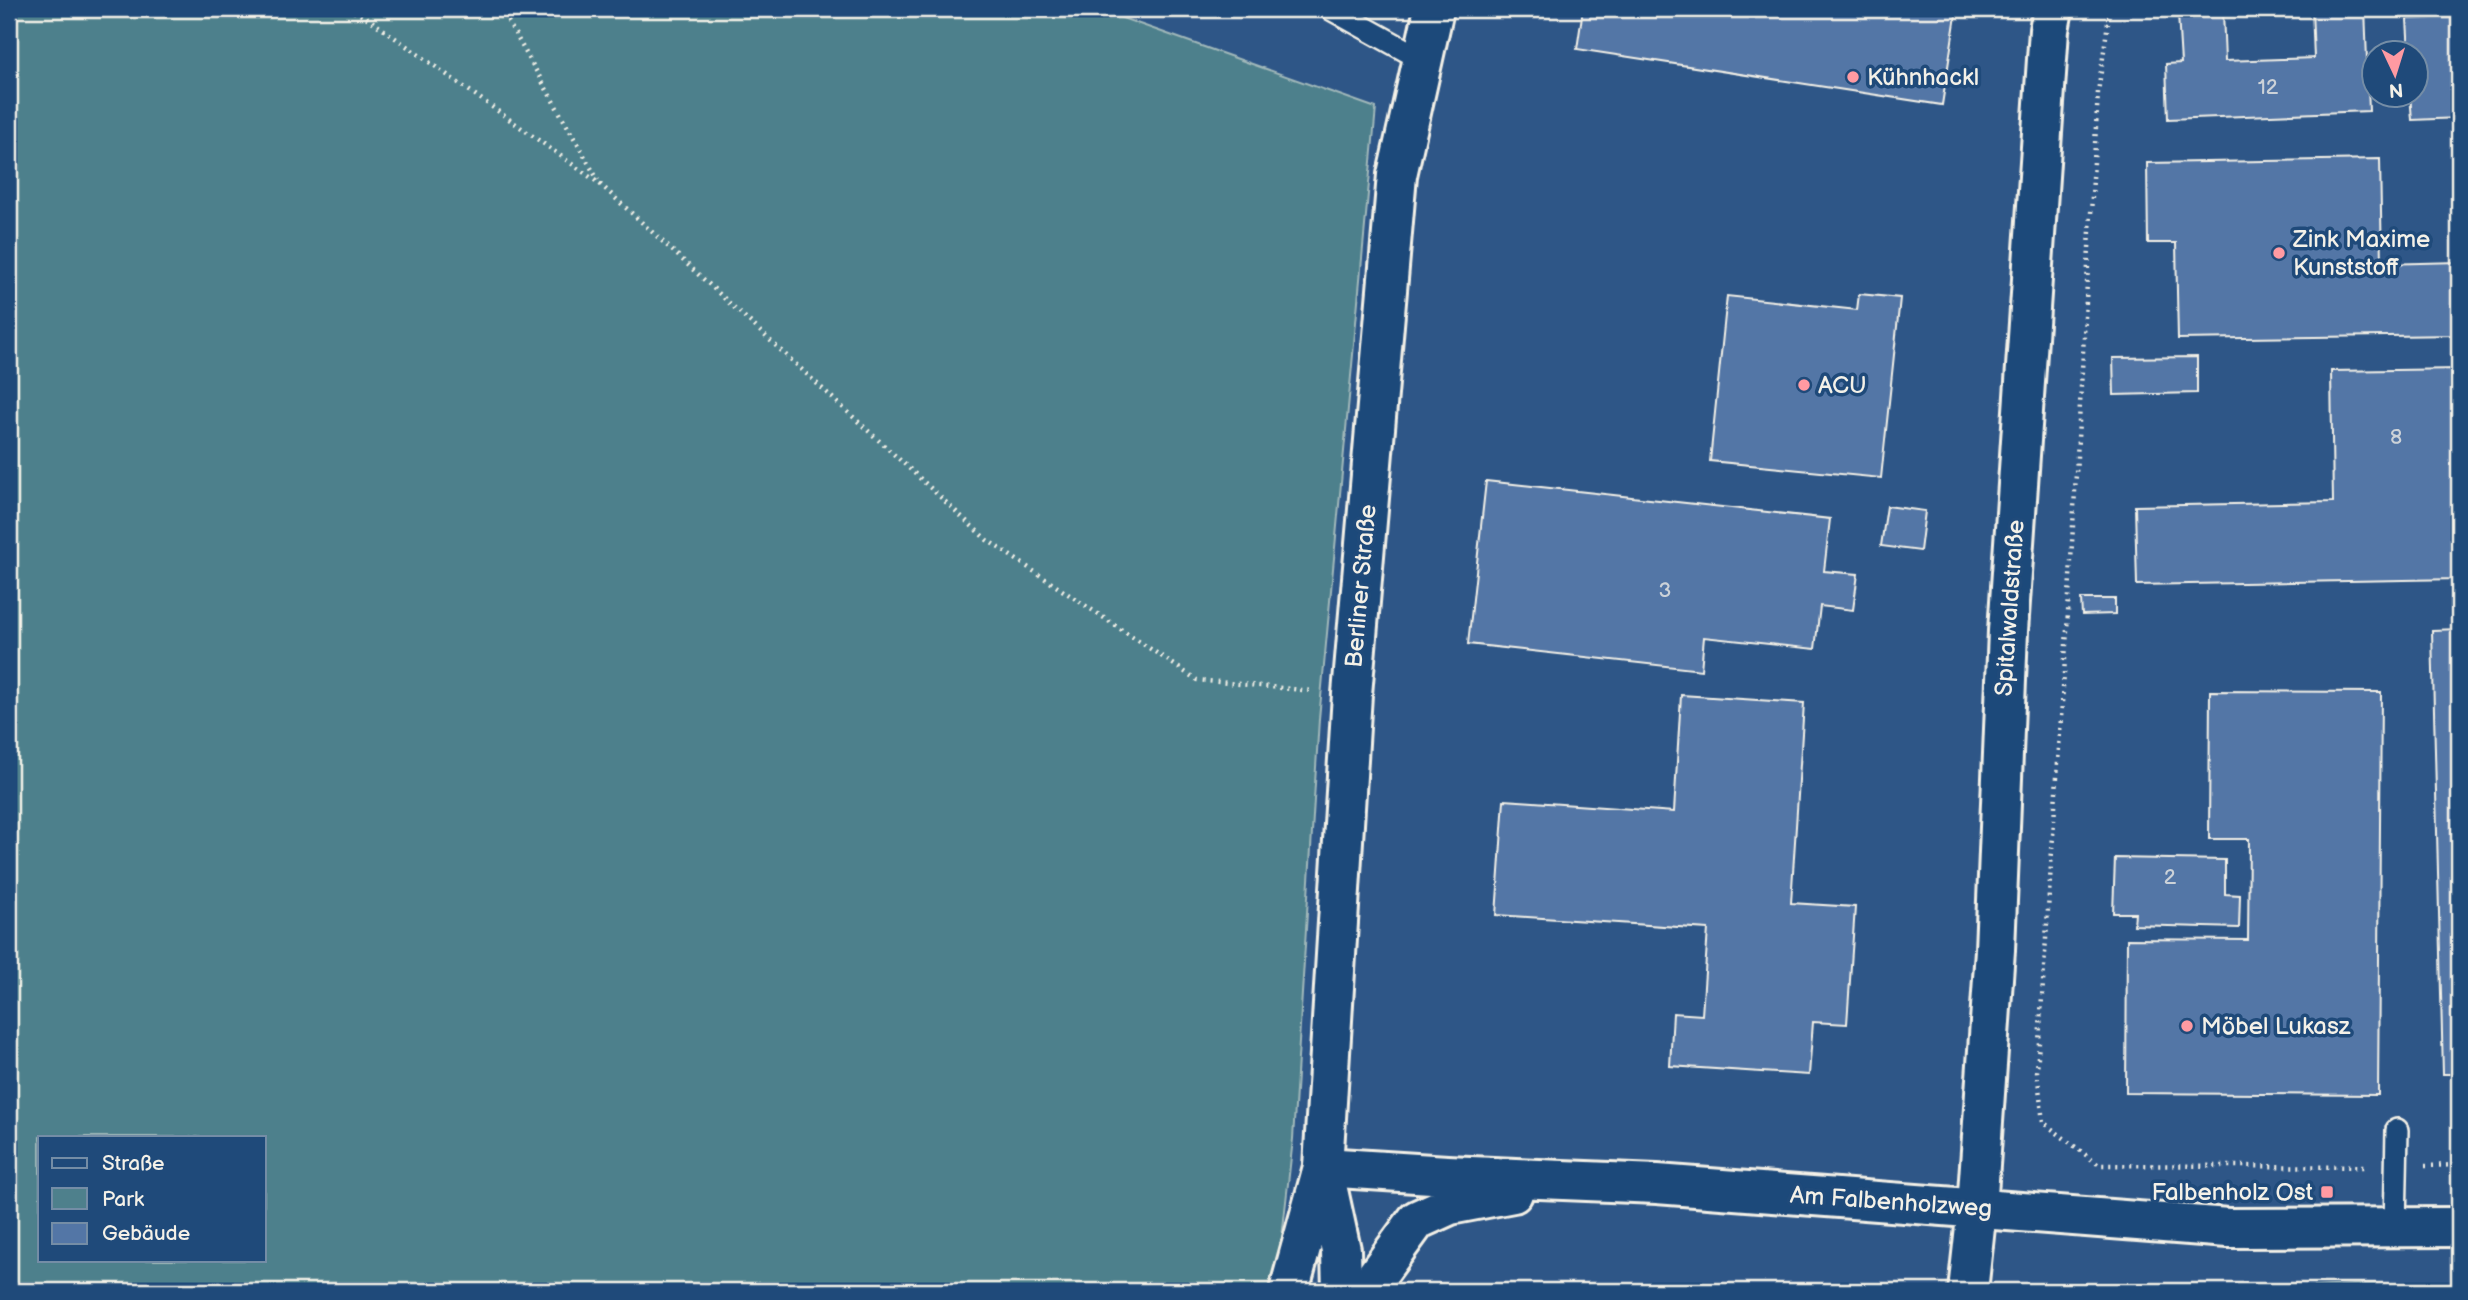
<svg xmlns="http://www.w3.org/2000/svg" width="2468" height="1300" viewBox="0 0 2468 1300" font-family="'Balsamiq Sans',sans-serif">
	<rect width="100%" height="100%" fill="#1f4a7a"/>
	<filter id="ink" filterUnits="userSpaceOnUse"><feTurbulence type="fractalNoise" baseFrequency=".0143" numOctaves="2"/><feDisplacementMap in="SourceGraphic" scale="14" xChannelSelector="R" yChannelSelector="G"/><feConvolveMatrix kernelMatrix="1 2 1 2 8 2 1 2 1" color-interpolation-filters="sRGB"/></filter>
	<g filter="url(#ink)">
		<path fill="#2f5787" fill-rule="evenodd" d="M948,9H2459V1291H1276L1293,1139L1319,719ZM2374,52H2416V94H2374Z"/>
		<path fill="#4e808c" stroke="#a1b8ba" stroke-width="2" fill-rule="evenodd" d="M9,9H1097L1376,108L1319,719L1293,1139L1276,1291H9ZM40,1137H264V1260H40Z
			M2375,1284L2376,1291H2225Z"/>
		<path fill="#5376a6" stroke="#f4f1e8" stroke-width="2" d="M1583,9H1957L1942,105L1577,49Z
			M2207,9H2281L2223,11L2225,61L2314,58L2312,9H2365L2369,111L2168,119L2166,64L2181,63L2178,14L2207,13Z
			M2459,17V118L2412,120L2410,94H2416V52H2409L2407,19Z
			M2380,159L2382,264L2459,262V335L2178,339L2176,243H2148L2147,163Z
			M1859,294L1900,298L1881,478L1710,461L1727,296L1857,310Z
			M2197,357V393L2114,395L2113,358Z
			M2459,369V579L2137,585L2135,506L2333,502L2331,371Z
			M1486,481L1830,519L1824,571L1858,574L1853,610L1820,606L1815,649L1704,637L1701,670L1468,644Z
			M1887,506L1925,511L1920,551L1881,546Z
			M2081,599H2115V614L2082,615Z
			M2459,629V1074H2443L2432,630Z
			M2210,691L2381,692L2378,1095L2126,1093L2127,939L2248,940L2249,839H2209Z
			M1681,695L1804,703L1791,903L1855,907L1847,1024L1813,1022L1809,1075L1670,1066L1673,1013L1702,1015L1708,929L1496,915L1504,800L1674,812Z
			M2115,858L2225,860V894L2240,895L2239,928L2134,925L2135,913H2113Z"/>
		<g fill="none" stroke-linecap="round" stroke-linejoin="round">
			<g stroke="#f4f1e8" stroke-width="26">
				<path id="service" d="M1331,9L1423,60
					M2395,1228L2397,1130"/>
			</g>
			<g stroke="#f4f1e8" stroke-width="44">
				<path id="minor" d="M1968,1291L1977,1208L1995,950L2008,631L2049,30L2053,9"/>
			</g>
			<g stroke="#f4f1e8" stroke-width="44">
				<path id="tertiary" d="M1323,1167L1447,1175L1657,1184L2228,1228L2459,1227
					M1369,1291L1371,1283L1417,1220L1450,1205L1513,1193"/>
			</g>
			<g stroke="#f4f1e8" stroke-width="44">
				<path id="secondary" d="M1324,1172L1341,1250L1342,1291
					M1289,1291L1323,1167L1352,694L1397,175L1434,9"/>
			</g>
			<path stroke="#f4f1e8" stroke-width="4.5" stroke-dasharray="2 5" stroke-linecap="butt" d="M347,9L366,17L600,184L987,540L1197,680L1313,691
				M501,9L598,180
				M2110,9L2098,92L2067,630L2037,1071L2043,1122L2099,1165L2367,1167
				M2425,1166L2459,1165"/>
			<use href="#service" stroke="#1f4a7a" stroke-width="21"/>
			<use href="#minor" stroke="#1f4a7a" stroke-width="38"/>
			<use href="#tertiary" stroke="#1f4a7a" stroke-width="38"/>
			<use href="#secondary" stroke="#1f4a7a" stroke-width="38"/>
		</g>
	</g>
	<g fill="#ff9aa2" stroke="#1f4a7a" stroke-width="2.5">
		<circle cx="1853" cy="77" r="7"/>
		<circle cx="2279" cy="253" r="7"/>
		<circle cx="1804" cy="385" r="7"/>
		<circle cx="2187" cy="1026" r="7"/>
		<rect x="2320" y="1185" width="14" height="14" rx="3.5"/>
	</g>
	<g text-anchor="middle" dominant-baseline="central" stroke-width="7" stroke-linejoin="round" paint-order="stroke">
		<g font-size="21" fill="#ccd2d8">
			<text x="2268" y="87">12</text>
			<text x="2396" y="437">8</text>
			<text x="1665" y="590">3</text>
			<text x="2170" y="877">2</text>
		</g>
		<g font-size="24" fill="#f4f1e8" stroke="#1f4a7a" text-anchor="start">
			<text x="1867" y="77">Kühnhackl</text>
			<text x="2293" y="239">Zink Maxime<tspan x="2293" dy="28">Kunststoff</tspan></text>
			<text x="1818" y="385">ACU</text>
			<text x="2201" y="1026">Möbel Lukasz</text>
			<text x="2313" y="1192" text-anchor="end">Falbenholz Ost</text>
		</g>
		<g font-size="24" fill="#f4f1e8" stroke="#1f4a7a">
			<text transform="translate(1361 586) rotate(-85)">Berliner Straße</text>
			<text transform="translate(2010 608) rotate(-86)">Spitalwaldstraße</text>
			<text transform="translate(1891 1202) rotate(4)">Am Falbenholzweg</text>
		</g>
	</g>
	<rect width="2468" height="1300" fill="none" stroke="#1f4a7a" stroke-width="35"/>
	<rect x="18" y="18" width="2433" height="1265" fill="none" stroke="#f4f1e8" stroke-width="2.5" filter="url(#ink)"/>
	<rect x="38" y="1136" width="228" height="126" fill="#1f4a7a" stroke="#748da6" stroke-width="2"/>
	<rect x="52" y="1158" width="35" height="10" fill="#1f4a7a" stroke="#748da6" stroke-width="2"/>
	<text x="102" y="1170" font-size="21" fill="#f4f1e8">Straße</text>
	<rect x="52" y="1188" width="35" height="21" fill="#4e808c" stroke="#748da6" stroke-width="2"/>
	<text x="102" y="1206" font-size="21" fill="#f4f1e8">Park</text>
	<rect x="52" y="1223" width="35" height="21" fill="#5376a6" stroke="#748da6" stroke-width="2"/>
	<text x="102" y="1240" font-size="21" fill="#f4f1e8">Gebäude</text>
	<g transform="translate(2395 74) rotate(176)"><circle r="33" fill="#1f4a7a" stroke="#748da6" stroke-width="2"/>
	<path d="M0-5L12 26L0 18L-12 26Z" fill="#ff9aa2"/>
	<text y="-10" font-size="19" font-weight="bold" text-anchor="middle" fill="#f4f1e8">N</text>
	</g>
</svg>
